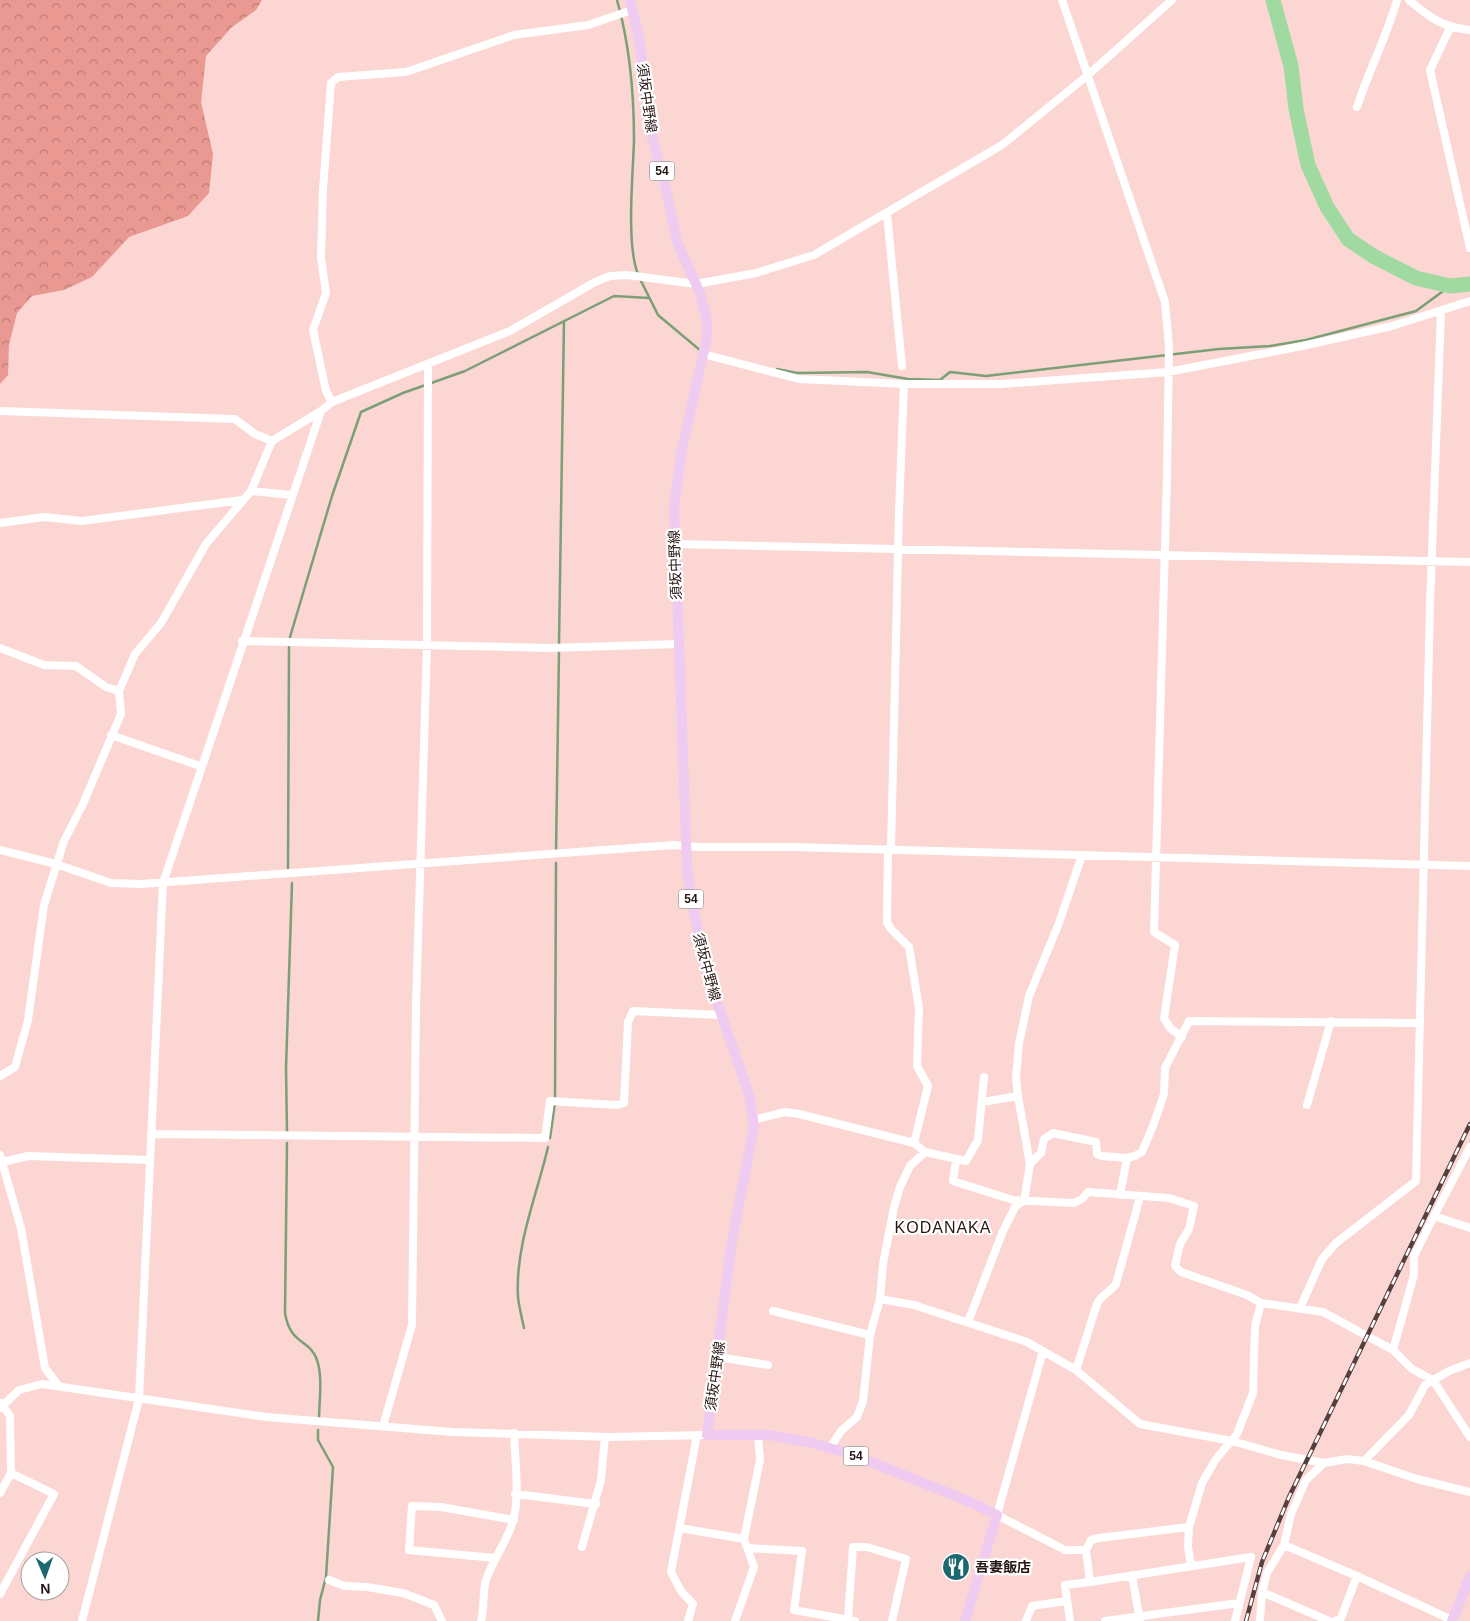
<svg xmlns="http://www.w3.org/2000/svg" width="1470" height="1621" viewBox="0 0 1470 1621" font-family="Helvetica,'Noto Sans JP',sans-serif">
	<defs>
		<pattern id="forest-crowns" width="20" height="18" patternUnits="userSpaceOnUse" patternTransform="scale(1.25)"><rect width="20" height="18" fill="#ea9892"/><path d="M2 6a3 3 0 1 1 6 0M12 15a3 3 0 1 1 6 0" fill="none" stroke="#bd7b76"/></pattern>
	</defs>
	<rect width="100%" height="100%" fill="#fbd6d2"/>
	<path fill="url(#forest-crowns)" d="M0,0H262L256,10L232,27L206,56L201,102L213,154L209,193L188,216L129,237L92,277L64,290L32,296L17,313L9,345L8,375L0,384Z"/>
	<g fill="none" stroke-linecap="round" stroke-linejoin="round">
		<path stroke="#7b9f76" stroke-width="2.5" d="M617,0C630,46 634,93 634,140C633,174 626,245 638,274
			M640,279L658,315L701,351
			M777,369L797,373L867,372L908,379L940,380L950,372L986,376L1219,349L1270,346L1306,340L1416,311L1450,286
			M290,637L332,496L361,412L403,393L465,371L614,296L649,298
			M559,644L564,321
			M556,852L559,651
			M288,868L289,647
			M287,1134L286,1068L292,883
			M550,1138L555,1103L556,863
			M287,1143L285,1313C290,1345 310,1339 317,1360C323,1378 319,1401 319,1420
			M524,1328C522,1318 519,1307 518,1297C515,1246 537,1195 548,1147
			M318,1621L320,1600L326,1577L333,1467L318,1440V1430"/>
		<path stroke="#a0daa0" stroke-width="15" d="M1273,0L1291,66L1296,109L1308,165L1327,207L1348,239L1373,256L1416,278L1450,286L1470,284"/>
		<path stroke="#fff" stroke-width="8" d="M1062,0L1165,302L1169,347L1167,476L1154,932L1175,945L1164,1018L1170,1028L1182,1037
			M1409,0C1430,18 1442,27 1470,30
			M1450,28L1430,70L1470,248
			M1357,107C1369,70 1387,36 1397,0
			M887,214L902,366
			M703,354L799,379L904,384H1001L1168,372L1302,346L1392,326L1470,301
			M332,402L326,391L313,330L326,293L321,258L323,190L331,83L338,77L406,72L514,35L588,25L632,10
			M0,411L235,419L255,434L272,441
			M251,491L292,495
			M0,523L44,517L82,521L242,500
			M674,544L1470,562
			M242,641L550,648L678,644
			M0,648L44,665L76,666L106,687L119,691
			M111,735L200,766
			M0,850L56,864L111,883L141,884L673,845L700,847H793L1470,866
			M891,850L899,511L904,384
			M0,1076L15,1067L28,1020L44,905L64,841L83,804L121,714L119,691L135,654L161,623L206,544L251,491L272,441L321,411
			M983,1102L1018,1096
			M1307,1105L1331,1021
			M753,1120L785,1112L799,1114L914,1143L928,1086L917,1066L919,1008L909,947L891,929L887,922L888,850
			M151,1134L545,1138L550,1101L617,1105L624,1103L628,1022L633,1011L720,1015
			M914,1143L925,1152L966,1161L978,1140L984,1077
			M0,1155L21,1228L45,1368L58,1385
			M956,1161L953,1181L1013,1200L1074,1203L1082,1199L1088,1192L1169,1198L1194,1206L1189,1229L1180,1244L1175,1266L1181,1272L1247,1295L1261,1303L1323,1312L1393,1350L1412,1369L1433,1380L1470,1437
			M2,1162L28,1156L150,1160
			M1030,1164L1041,1153L1044,1139L1053,1133L1096,1142L1097,1154L1102,1156L1127,1158L1135,1156L1142,1152L1153,1126L1164,1094L1165,1068L1189,1021L1419,1023
			M1120,1195L1127,1158
			M1434,1216L1470,1147
			M880,1299L914,1305L1027,1342L1076,1370L1140,1424L1232,1441L1281,1455L1324,1463L1347,1459L1364,1461L1417,1479L1470,1492
			M1300,1308L1322,1259L1336,1243L1416,1181L1430,605L1441,311
			M773,1311L870,1335
			M968,1322L1003,1231L1015,1207L1024,1200L1025,1195L1030,1164L1018,1096L1016,1078L1019,1044L1029,996L1059,923L1082,855
			M1393,1350L1414,1275V1256L1434,1216L1470,1228
			M1043,1351L997,1515L1065,1550H1086L1090,1582L1251,1557L1235,1621
			M718,1357L768,1365
			M1076,1370L1097,1304C1101,1295 1110,1292 1116,1284L1140,1197
			M1,1403L10,1416L11,1473
			M0,1408L19,1390L42,1384L266,1417L452,1432L609,1437L707,1435
			M383,1426L412,1325L416,1007L427,646L428,364
			M830,1448L841,1431L857,1417L863,1401L870,1335L880,1299L883,1264L894,1207L900,1187L910,1166L925,1152
			M1364,1461L1409,1415L1425,1385L1449,1371L1470,1363
			M0,1493L11,1473L54,1494L0,1594
			M515,1494L596,1504
			M680,1528L744,1539
			M1284,1545L1357,1576L1454,1621
			M582,1547L601,1480L605,1437
			M748,1548L802,1551L794,1610L855,1621
			M1086,1550L1091,1540L1099,1538L1189,1527
			M495,1558L409,1550L412,1506L441,1507L514,1520
			M1191,1565L1188,1547L1189,1527L1202,1483L1216,1459L1237,1434L1253,1393L1255,1326L1261,1303
			M1132,1575L1140,1621
			M329,1580L345,1586L367,1587L403,1593L434,1605L442,1621
			M1262,1592L1329,1621
			M848,1619L853,1547H867L906,1559L892,1621
			M82,1621L139,1399L163,883L321,411L332,402L510,331L595,282L610,276L627,275L696,284L756,273L814,255L1002,145L1088,75L1172,0
			M481,1621C485,1607 482,1593 486,1580C493,1559 507,1542 513,1521C520,1497 515,1459 514,1433
			M688,1621L693,1604L681,1591L671,1572L697,1435
			M735,1621L754,1567L744,1539L760,1460L758,1435
			M1026,1621L1032,1606L1066,1601
			M1070,1621L1065,1585L1090,1582
			M1105,1621L1239,1603
			M1260,1621L1262,1592L1267,1573L1284,1545L1291,1514L1306,1480L1324,1463
			M1335,1621L1341,1618L1357,1576"/>
		<path stroke="#efcbf2" stroke-width="10" d="M630,0L639,38L650,130L664,180L677,242L700,293L707,321V337L682,449L674,507L687,867L692,903L706,970L750,1098L754,1127L732,1240L707,1435H770L813,1443L856,1456L968,1501L997,1515L965,1621
			M1452,1621L1470,1576"/>
		<g stroke="#55403e" stroke-width="4.5">
			<path id="rail" d="M1246,1621L1262,1562L1289,1497L1470,1124"/>
		</g>
		<use href="#rail" stroke="#fff" stroke-width="2.5" stroke-dasharray="8" stroke-linecap="butt"/>
	</g>
	<defs>
		<g id="restaurant-disc" transform="scale(1.4375)"><circle r="9.5" fill="#1c6870" stroke="#fff"/><path d="M-5-6h1v4h1v-4h1v4h1v-4h1v5L-1.5 .5V6h-2V.5L-5-1ZM5-6V6H3V1.5H1.5Q1.5-4 5-6Z" fill="#fff"/></g>
	</defs>
	<g fill-rule="evenodd">
		<use href="#restaurant-disc" x="956" y="1567"/>
	</g>
	<g text-anchor="middle" dominant-baseline="central" stroke-width="4.5" stroke-linejoin="round" paint-order="stroke">
		<g fill="#fff" stroke="#675c5b" stroke-width="1">
			<rect x="649.5" y="161.5" width="25" height="19" rx="4"/>
			<rect x="678.5" y="889.5" width="25" height="19" rx="4"/>
			<rect x="843.5" y="1446.5" width="25" height="19" rx="4"/>
		</g>
		<g font-size="12" font-weight="bold" fill="#261615">
			<text x="662" y="171">54</text>
			<text x="691" y="899">54</text>
			<text x="856" y="1456">54</text>
		</g>
		<g font-size="14" fill="#261615" stroke="#fff">
			<text transform="translate(647 98) rotate(82)">須坂中野線</text>
			<text transform="translate(675 565) rotate(-92)">須坂中野線</text>
			<text transform="translate(707 967) rotate(75)">須坂中野線</text>
			<text transform="translate(715 1376) rotate(-82)">須坂中野線</text>
		</g>
		<g font-size="14" font-weight="bold" fill="#261615" stroke="#fff" text-anchor="start">
			<text x="975" y="1567">吾妻飯店</text>
		</g>
		<g font-size="16" letter-spacing="1" fill="#261615" stroke="#fff">
			<text x="943" y="1227">KODANAKA</text>
		</g>
	</g>
	<g transform="translate(45 1576) rotate(178)"><circle r="24" fill="#ffffff" stroke="#a8a2a1"/>
	<path d="M0-4L9 19L0 12L-9 19Z" fill="#1c6870"/>
	<text y="-8" font-size="14" font-weight="bold" text-anchor="middle" fill="#261615">N</text>
	</g>
</svg>
